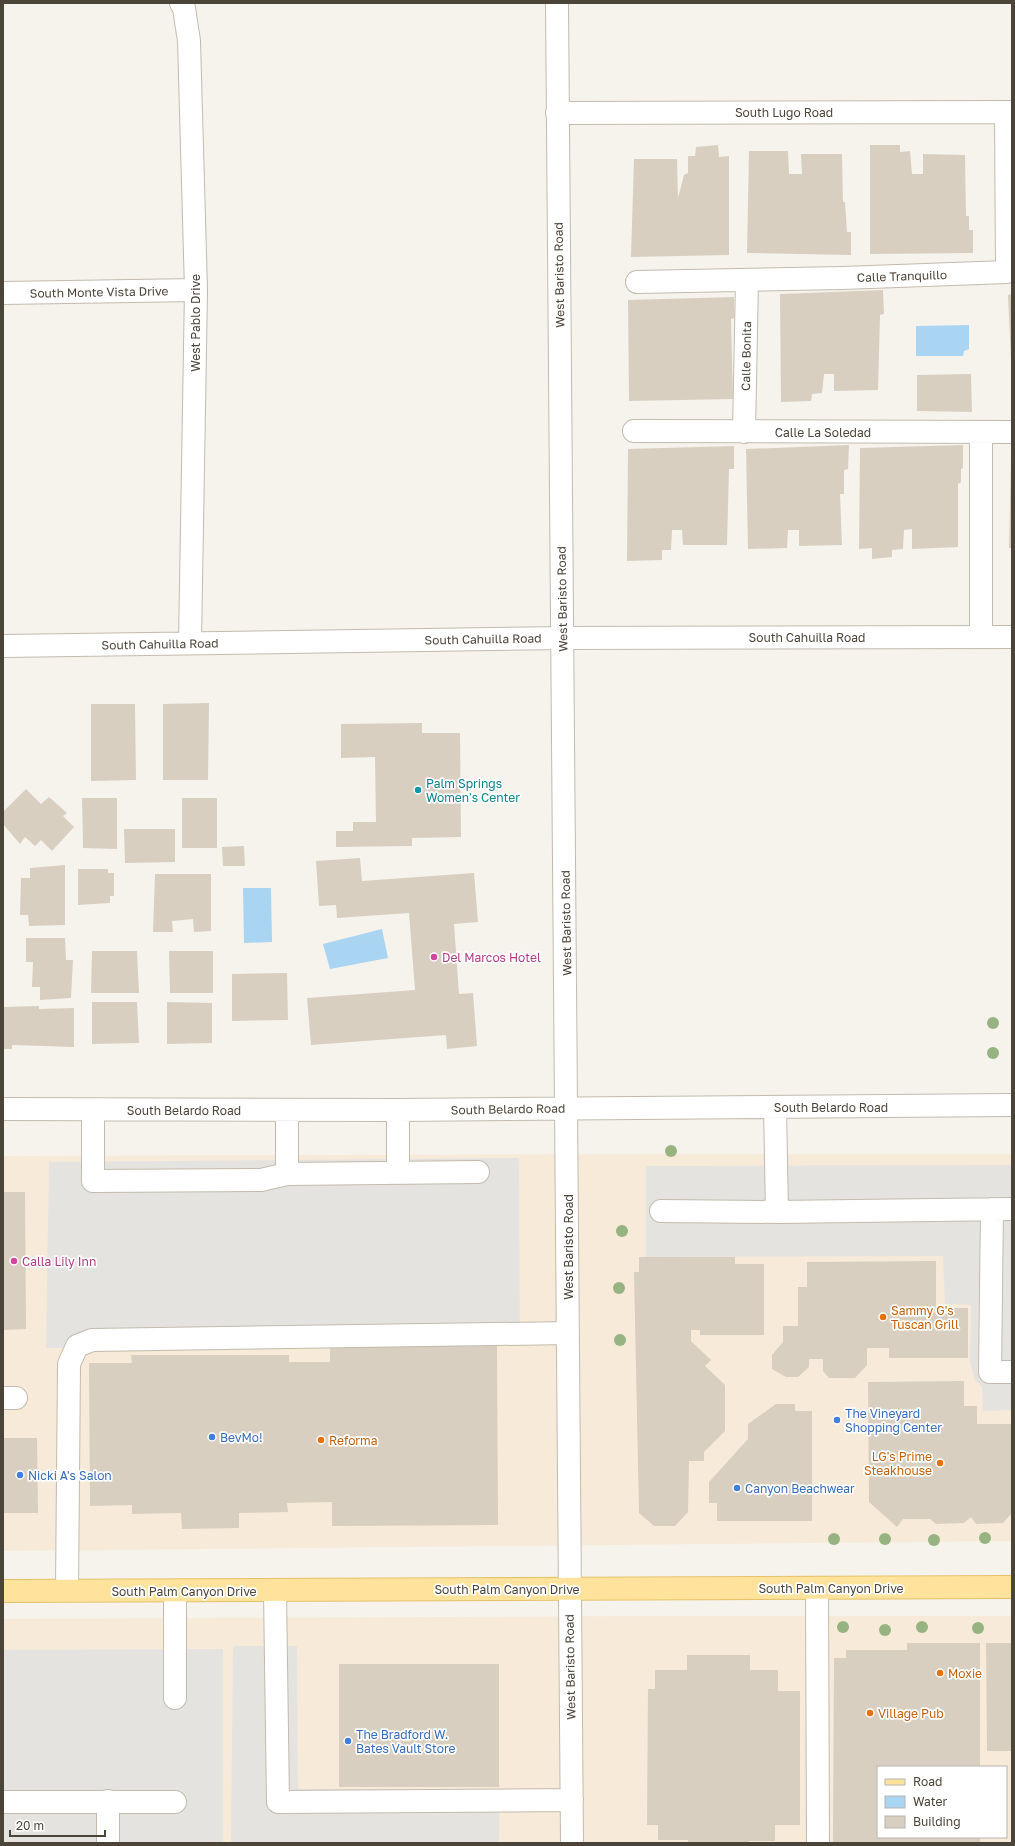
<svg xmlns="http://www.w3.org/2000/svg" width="1015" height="1846" viewBox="0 0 1015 1846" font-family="'Golos Text',sans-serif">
	<rect width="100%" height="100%" fill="#f6f3ec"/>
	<path fill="#f7ead8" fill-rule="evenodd" d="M658,1154H1012V1541L3,1551V1156Z
		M653,1616H1012V1843H3V1619ZM878,1767H1006V1837H878Z"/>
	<path fill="#e5e3e0" d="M519,1158L520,1344L46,1348L49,1162Z
		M1012,1165V1410L983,1411L982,1387L975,1380L970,1363L971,1305L945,1304L943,1256L646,1257V1166Z
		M233,1646H297L298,1789H500L499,1843H231Z
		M223,1649V1843H3V1650Z"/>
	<path fill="#a9d4f2" d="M969,325V349L964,351L963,356H916V326Z
		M243,888H271L272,942L244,943Z
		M382,929L388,958L330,969L323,944Z"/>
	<path fill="#d8cfc1" d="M718,145L719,157L729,156V255L631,257L634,159H677L678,198L684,175L688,173V156H695L696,147Z
		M870,145H900V152L910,151L912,174H923V154L965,155L966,216H969V230H973V253L870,254Z
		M749,151H788L789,174H802L801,154H842L843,202H845L847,232H851V255L747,253Z
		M883,290L884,314L880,315L878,390L834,391V374H824L822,393L812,394L811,401L781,402L780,294Z
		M1012,294V360H1011L1008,295Z
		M734,297V318L731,319L733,399L629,401L628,300Z
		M971,374L972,412L917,411V375Z
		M849,445L848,469L844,470V494H840L842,545L799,546V530H788L787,548L748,549L746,449Z
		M963,445V468L961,469V482L958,484V547L912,549V529L904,530L903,549L892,550V557L872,559V548L859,549L860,448Z
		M734,446V469H729L727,545H683L682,530H672L671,550H662V560L627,561L628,449Z
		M1011,459H1012V548H1009Z
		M209,703L208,780H163V704Z
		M91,704H135L136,780L91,781Z
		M422,723V733H460L461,837L412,838V846L336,847V831H353V822H376L375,757L341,758V724Z
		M26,789L41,804L49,797L67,813L63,816L74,827L52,851L41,840L35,846L25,837L20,844L3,824V812Z
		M82,798H117V849L83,848Z
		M182,798H217V848H182Z
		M124,829H175V862L125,863Z
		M244,846L245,866H223L222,847Z
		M360,858L362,881L474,873L478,922L454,924L459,994L473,993L477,1046L447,1049L446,1035L311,1045L307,998L415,990L409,913L337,918L336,905L319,906L316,861Z
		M65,865V925L29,926L28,915H20L21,878H30V868Z
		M78,869H108V873H114V896H110V903L78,905Z
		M155,874H211V931L194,932L193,919L172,921L173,932H153Z
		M26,938H65L66,960H73L71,998L40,1000V987H32L33,962H26Z
		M92,951H137L139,993H91Z
		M169,951H213V993H170Z
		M287,973L288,1020L232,1021V974Z
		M92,1002H137L139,1043L92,1044Z
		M167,1002L212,1003V1043L167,1044Z
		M39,1006V1009L74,1008V1047L12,1045V1049H3V1007Z
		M3,1192H25L26,1329L3,1330Z
		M639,1257H735V1264H764V1335H700V1330H691V1341L711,1360L705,1366L725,1385V1431L704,1452V1461H689L688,1512L675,1526H654L639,1513L634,1272H639Z
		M936,1261V1308H968V1358H889V1348H867V1365L855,1378H829L823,1371V1359H809V1367L798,1377H786L772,1369V1355L783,1342V1326H798V1287H807V1262Z
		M497,1345L498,1525L332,1526V1502L287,1503L288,1512L239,1513V1528L182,1529L181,1513L132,1514V1505L90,1506L89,1363H132L131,1355H289V1362H330V1346Z
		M964,1381V1406H977V1424H1011V1514L1003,1523L976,1524L971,1517L964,1523L936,1524L930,1519H903L897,1527L869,1502L868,1382Z
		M776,1404H795V1411H812V1521H717V1503H709V1482L748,1439V1424Z
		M3,1438H37L38,1513H3Z
		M907,1643H980V1767H878V1837H980V1843H833L834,1658H846V1650H907Z
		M986,1643H1012V1751H987Z
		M687,1655H750V1670H778V1691H800V1825H775V1841H749V1843H688V1840H658V1825H647L648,1689H655V1670H687Z
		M339,1664H499V1787H339Z"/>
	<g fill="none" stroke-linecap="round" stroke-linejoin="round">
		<g stroke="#c2bbae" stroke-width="24">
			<path id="minor" d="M181,3L184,8L189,41L196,290L190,643
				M557,3L572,1843
				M557,113L1012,112
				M637,282L843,278L1007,272L1006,112
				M3,293L196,290
				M634,431L1012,432
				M744,432L747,280
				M981,432V637
				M3,646L563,638L1012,637
				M3,1109L398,1110L1012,1105
				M93,1110V1181L261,1180L287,1174L478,1172
				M287,1110V1174
				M398,1110V1173
				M992,1209L990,1372H1012
				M661,1211L777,1212L775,1107
				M777,1212L1012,1209
				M3,1398H16
				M817,1588L818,1843
				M67,1590L69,1364L77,1346L92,1340L568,1333
				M175,1591V1698
				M275,1591L278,1802L572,1800
				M108,1801V1843
				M3,1802H175"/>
		</g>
		<g stroke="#e6c16a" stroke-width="24">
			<path id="major" d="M3,1591L1012,1587"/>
		</g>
		<use href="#minor" stroke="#fff" stroke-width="22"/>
		<use href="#major" stroke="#ffe39c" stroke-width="22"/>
	</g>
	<g fill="#97b381">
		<circle cx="993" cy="1023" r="6"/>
		<circle cx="993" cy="1053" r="6"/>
		<circle cx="671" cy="1151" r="6"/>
		<circle cx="622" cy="1231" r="6"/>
		<circle cx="619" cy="1288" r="6"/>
		<circle cx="620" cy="1340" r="6"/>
		<circle cx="985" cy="1538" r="6"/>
		<circle cx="834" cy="1539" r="6"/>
		<circle cx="885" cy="1539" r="6"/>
		<circle cx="934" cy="1540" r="6"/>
		<circle cx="843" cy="1627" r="6"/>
		<circle cx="922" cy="1627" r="6"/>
		<circle cx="978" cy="1628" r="6"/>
		<circle cx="885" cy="1630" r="6"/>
	</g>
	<circle fill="#0f9aa8" stroke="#fff" stroke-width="1.5" cx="418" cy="790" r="4"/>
	<g fill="#d1479c" stroke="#fff" stroke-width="1.5">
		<circle cx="434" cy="957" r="4"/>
		<circle cx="14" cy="1261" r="4"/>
	</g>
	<g fill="#e8710a" stroke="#fff" stroke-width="1.5">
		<circle cx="883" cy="1317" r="4"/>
		<circle cx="321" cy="1440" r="4"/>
		<circle cx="940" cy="1463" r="4"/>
		<circle cx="940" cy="1673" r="4"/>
		<circle cx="870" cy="1713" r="4"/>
	</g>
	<g fill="#3f7fe0" stroke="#fff" stroke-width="1.5">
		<circle cx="837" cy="1420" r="4"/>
		<circle cx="212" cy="1437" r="4"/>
		<circle cx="20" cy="1475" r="4"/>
		<circle cx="737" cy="1488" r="4"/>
		<circle cx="348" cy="1741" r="4"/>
	</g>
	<g text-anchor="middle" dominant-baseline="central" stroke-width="3.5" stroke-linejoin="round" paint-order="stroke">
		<g font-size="12" fill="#4b4439" stroke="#fff">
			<text x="784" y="112">South Lugo Road</text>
			<text transform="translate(559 275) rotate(-91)">West Baristo Road</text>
			<text transform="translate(902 276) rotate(-2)">Calle Tranquillo</text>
			<text transform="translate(99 292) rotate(-1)">South Monte Vista Drive</text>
			<text transform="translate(195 323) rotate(-90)">West Pablo Drive</text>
			<text transform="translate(746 356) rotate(-89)">Calle Bonita</text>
			<text x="823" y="432">Calle La Soledad</text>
			<text transform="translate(562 599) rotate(-91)">West Baristo Road</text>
			<text x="807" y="637">South Cahuilla Road</text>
			<text transform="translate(483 639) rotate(-1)">South Cahuilla Road</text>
			<text transform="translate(160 644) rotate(-1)">South Cahuilla Road</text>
			<text transform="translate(566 923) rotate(-91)">West Baristo Road</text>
			<text x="831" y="1107">South Belardo Road</text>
			<text transform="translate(508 1109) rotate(-1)">South Belardo Road</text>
			<text x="184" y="1110">South Belardo Road</text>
			<text transform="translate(568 1247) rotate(-90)">West Baristo Road</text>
			<text x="831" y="1588">South Palm Canyon Drive</text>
			<text x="507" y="1589">South Palm Canyon Drive</text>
			<text x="184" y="1591">South Palm Canyon Drive</text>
			<text transform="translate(570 1667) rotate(-91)">West Baristo Road</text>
		</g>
		<g font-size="12" fill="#0d838f" stroke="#fff" text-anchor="start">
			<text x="426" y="783">Palm Springs<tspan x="426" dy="14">Women's Center</tspan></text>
		</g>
		<g font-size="12" fill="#b23c85" stroke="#fff" text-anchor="start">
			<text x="442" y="957">Del Marcos Hotel</text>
			<text x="22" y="1261">Calla Lily Inn</text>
		</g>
		<g font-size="12" fill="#c56008" stroke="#fff" text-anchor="start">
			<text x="891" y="1310">Sammy G's<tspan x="891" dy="14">Tuscan Grill</tspan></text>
			<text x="329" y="1440">Reforma</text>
			<text x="932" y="1456" text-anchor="end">LG's Prime<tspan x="932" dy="14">Steakhouse</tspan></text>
			<text x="948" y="1673">Moxie</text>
			<text x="878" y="1713">Village Pub</text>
		</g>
		<g font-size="12" fill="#366cbe" stroke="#fff" text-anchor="start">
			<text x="845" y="1413">The Vineyard<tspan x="845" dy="14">Shopping Center</tspan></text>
			<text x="220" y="1437">BevMo!</text>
			<text x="28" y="1475">Nicki A's Salon</text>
			<text x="745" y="1488">Canyon Beachwear</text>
			<text x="356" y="1734">The Bradford W.<tspan x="356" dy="14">Bates Vault Store</tspan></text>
		</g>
	</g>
	<rect width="1015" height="1846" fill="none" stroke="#4b4439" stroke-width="8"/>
	<rect x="877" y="1766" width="130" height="72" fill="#ffffff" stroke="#b7b4b0"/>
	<rect x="885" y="1779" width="20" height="6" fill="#ffe39c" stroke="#b7b4b0"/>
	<text x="913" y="1786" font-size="12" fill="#4b4439">Road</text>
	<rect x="885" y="1796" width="20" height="12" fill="#a9d4f2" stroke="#b7b4b0"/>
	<text x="913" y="1806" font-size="12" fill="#4b4439">Water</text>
	<rect x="885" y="1816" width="20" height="12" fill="#d8cfc1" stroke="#b7b4b0"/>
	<text x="913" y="1826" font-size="12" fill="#4b4439">Building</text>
	<path d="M10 1830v6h95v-6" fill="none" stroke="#4b4439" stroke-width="2"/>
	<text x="16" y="1830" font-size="12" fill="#4b4439" stroke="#ffffff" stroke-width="3" paint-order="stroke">20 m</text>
</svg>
